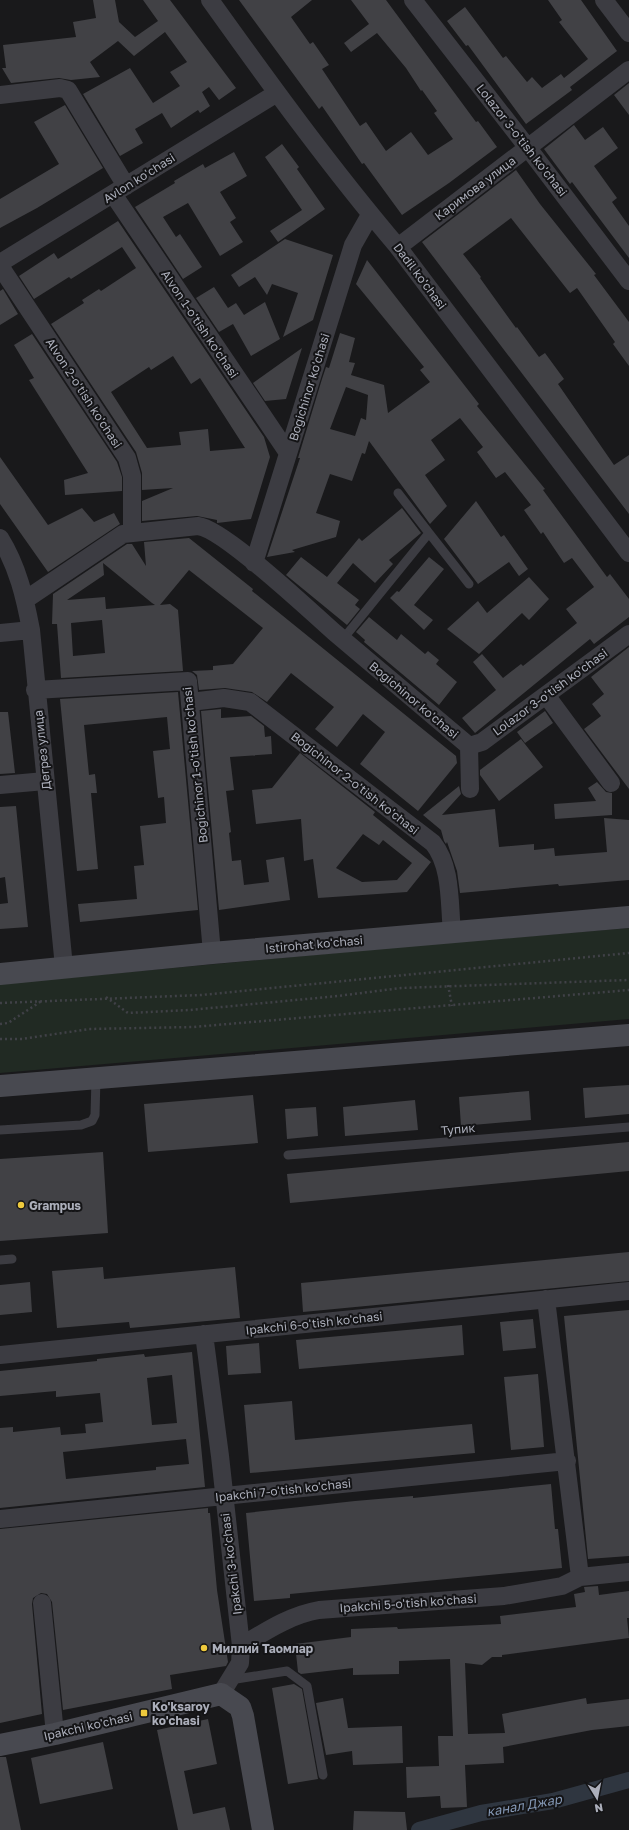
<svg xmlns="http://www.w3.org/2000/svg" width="629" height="1830" viewBox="0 0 629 1830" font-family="'Golos Text',sans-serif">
	<rect width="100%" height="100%" fill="#19191b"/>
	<path fill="#212a23" d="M629,928V1019L0,1073V984L399,947Z"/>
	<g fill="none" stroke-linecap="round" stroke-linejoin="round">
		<path stroke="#2f3640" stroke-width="16" d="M419,1830L481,1813L553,1801L629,1780"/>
	</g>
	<path fill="#414145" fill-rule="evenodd" d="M93,0H115L119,22L135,37L158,21L143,0H170L236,88L219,100L209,87L202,92L210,106L200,113L198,110L171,128L162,113L135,129L143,143L120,156L83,94L130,68L153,103L180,86L170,72L187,62L165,32L134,56L118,41L90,62L100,77L71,80L59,78L11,83L2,68H6L3,45L76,37L73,22L96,18Z
		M239,0H312L291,17L310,44L313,42L329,65L322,69L360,126L366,122L386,151L411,132L428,155L453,139L434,113L437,111L422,90L421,91L406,68L377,33L351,52L344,43L369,24L351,0H386L476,122L478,121L497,147L449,183L402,215L364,163L362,164L322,106L319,109Z
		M548,0H581L617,51L570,87L572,90L526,124L468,45L466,46L447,21L465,7L503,58L506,56L527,82L532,77L542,88L561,74L564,78L588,59L559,22L562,20Z
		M629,83V115L614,95Z
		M65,105L103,168L37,208L0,228V199L59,164L34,122Z
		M574,125L585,140L603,127L618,148L594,166L617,198L612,202L629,226V258L572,182L570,184L544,149Z
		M282,144L299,167L297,169L325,209L278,242L270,231L302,210L265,157Z
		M234,152L247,176L220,192L236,218L230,222L243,242L220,256L188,203L163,217L176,237L180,234L202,267L183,279L135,207L175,183L174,181L203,164L205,168Z
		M516,170L540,204L596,274L594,275L629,322V366L613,344L615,342L577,288L570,293L511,218L463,254L481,277L480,278L516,328L517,327L539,357L545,353L564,379L558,384L614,465L629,455V514L422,242Z
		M118,221L264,437L270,457L251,519L217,523V520L197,516L142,521V501L173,488L142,490V473L136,452L51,324L84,303L82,300L99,289L101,291L136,268L122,247L71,279L69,277L34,299L19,276L54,253L58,259ZM173,356L191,384L200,378L245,448L210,451L208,429L179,432L181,445L147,448L111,392L149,367L151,370Z
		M285,239L333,255L313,320L283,337L298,293L272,284L267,295L255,277L239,287L231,275Z
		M367,260L479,404L477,406L545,489L543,490L607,577L610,574L629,599V617L594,644L590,639L475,733L462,718L496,690L473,662L482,654L503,678L521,664L523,666L577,623L566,609L594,587L572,558L564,563L543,532L541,534L524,510L531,505L505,472L496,478L477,452L483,447L460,418L431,440L445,460L425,475L447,506L430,524L369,441L365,454L362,453L352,481L330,474L316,513L340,521L336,537L292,550L295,552L267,557L300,458H298L322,379L326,367L329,368L340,333L355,338L349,362L355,363L351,375L384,385L388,413L430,382L420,370L424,367L356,284ZM346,387L368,395L366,420L361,418L355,436L330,429Z
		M214,287L228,308L236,303L244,315L265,302L280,339L251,356L233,324L219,332L196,298Z
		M3,289L18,314L0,325V291Z
		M32,334L117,462L122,477V491L65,495L64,480L88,473L29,380L34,378L14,345Z
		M302,348L286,399L265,401L253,383Z
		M0,457L48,525L82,508L94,522L114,513L120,524L48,572L0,504Z
		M476,501L501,537L504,535L528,569L519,576L509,562L478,584L444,539Z
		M402,508L421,533L389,560L393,564L375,583L353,563L337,583L359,600L355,605L360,609L347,625L286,575L301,557L327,577L359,538L362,541Z
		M189,538L253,589L252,591L456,756L457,763L418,811L360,764L385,732L363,714L337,747L315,729L334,707L291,673L267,702L252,692L225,688L199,690L197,675L192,671L213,670V666L233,664L263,628L189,570L160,605L170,604L178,610L183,671L61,678L57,624H52L53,594L127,544H132L146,566L144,542ZM103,563L152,603L155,605L106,609L105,597L67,600L104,575ZM102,620L105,653L73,656L71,623Z
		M429,557L444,569L414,605L433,620L424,630L390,598L397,591L399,592Z
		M529,577L549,599L529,620L522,613L479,654L447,629L478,601L487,613Z
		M369,617L397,640L401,634L425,654L428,651L439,660L436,664L457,682L439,705L364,642L365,640L356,632Z
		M629,647V789L584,729L601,716L592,704L604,694L591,677Z
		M178,692L198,910L80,922L78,904L137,899L134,866L144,865L140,826L166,823L164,797L158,798L153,751L170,749L167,717L84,725L89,775L95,774L97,793H91L98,869L77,871L60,699Z
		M221,709V718L251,716L264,726L265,737L271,736L272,754L230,757L234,790L226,791L231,832L229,833L232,861L241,860L244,885L269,882L266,860L284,857L290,900L219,910L201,711Z
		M545,711L553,723L525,743L517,732Z
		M0,712H8L15,773L0,774Z
		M521,739L543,767L499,801L480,775V770Z
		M300,753L375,812L373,815L431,862L407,892L318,898L313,859L304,861L301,819L256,824L252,790L272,788ZM363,834L379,845L383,840L412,863L397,880L362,882L336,868Z
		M597,782L606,792L612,793V815L555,819L554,804L596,801L588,788Z
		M459,786L461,794L442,815L495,809L499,847L534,844V850L554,848L555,856L607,852L604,818L629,820V880L559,886L558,884L460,893L457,871L447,842L446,844L444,841L441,830L423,815Z
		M16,806L28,927L0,929V904L8,903L5,877L0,878V807Z
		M629,1085V1114L585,1118L583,1088Z
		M529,1091L531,1120L461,1126L459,1097Z
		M253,1095L258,1143L148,1152L144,1104Z
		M415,1100L418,1130L345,1136L343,1107Z
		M316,1107L318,1136L287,1139L285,1109Z
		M629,1142V1171L290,1203L287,1174Z
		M103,1152L108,1233L0,1241V1159Z
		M629,1252V1281L303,1312L301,1283Z
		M103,1267L104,1279L235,1267L240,1318L130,1328L129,1322L57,1328L52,1271Z
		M30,1282L32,1312L0,1315V1285Z
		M629,1310V1556L588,1559L564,1316Z
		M533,1319L536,1348L503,1351L500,1322Z
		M462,1325L464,1355L299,1369L296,1340Z
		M259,1343L261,1373L228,1375L226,1346Z
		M192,1352L205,1487L0,1508V1428L13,1427V1432L60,1427L61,1435L86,1433L85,1424L103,1422L100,1393L56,1397V1391L0,1396V1371L97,1361V1359L144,1354L145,1357ZM172,1375L177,1423L152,1425L147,1378ZM186,1439L189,1464L156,1467V1470L66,1479L63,1452Z
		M538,1374L544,1447L511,1450L504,1377Z
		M292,1401L295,1440L472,1424L475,1453L250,1473L244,1405Z
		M551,1484L555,1529H558L562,1568L290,1594V1598L254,1601L246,1513L355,1501L413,1496V1498Z
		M208,1508V1513H210L217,1590L228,1662L226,1666L170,1675L172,1689L63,1710L52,1602L47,1594L41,1593L33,1598L32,1604L42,1714L0,1723V1529Z
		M598,1586L599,1595L629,1591V1618H627L629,1638L502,1655V1657H492L482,1665L465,1663L468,1734L505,1733L502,1714L586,1698L587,1704L629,1699V1726L592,1730L503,1747L504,1763L465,1765L467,1807L441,1808L440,1796L407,1798L406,1767L439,1766L438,1736H453L450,1659L399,1661V1674L353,1675V1668L301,1674L298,1672L295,1644L351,1637V1629L397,1627L398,1629L501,1624L500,1616L576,1607L574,1594L585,1592L584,1587Z
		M294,1684L302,1689L318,1779L288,1784L272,1688Z
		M343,1698L348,1728L402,1726L403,1763L353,1765L352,1751L326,1755L316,1703Z
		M208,1719L217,1764L184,1771L193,1814L225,1807L230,1830H178L157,1730Z
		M103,1742L113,1789L40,1804L31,1758Z
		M0,1757H6L21,1830H0Z
		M354,1811L405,1812L407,1830H353Z"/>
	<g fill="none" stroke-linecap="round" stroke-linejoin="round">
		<path stroke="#404147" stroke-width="2.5" stroke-dasharray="2 3" stroke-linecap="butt" d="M448,985L452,1006
			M106,997L128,1013L190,1010L338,996L401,988L629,980
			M0,1003L201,995L629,953
			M0,1024L8,1023L43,1000
			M0,1039H22L89,1029L193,1027L629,990"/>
		<path stroke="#3c3c42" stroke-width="9" d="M429,533L469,584
			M343,639L429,533L398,493
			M0,1130L81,1125L92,1121L95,1115L96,1078
			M288,1155L629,1127
			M0,1260L12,1259
			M230,1680L287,1671L307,1686L323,1775"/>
		<path stroke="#3c3c42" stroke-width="18" d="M210,0C270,84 331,168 398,247L629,553
			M413,0L528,148L629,281
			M604,0L629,33
			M0,95L60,88L68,90L126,186
			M113,194L288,453
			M398,247L629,70
			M0,263L277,93
			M0,266L127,458L132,476V532
			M0,538C18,567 25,598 31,630L64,967
			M254,563L353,245L370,215
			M25,600L123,534L198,526C224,529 309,610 334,632C379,670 424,708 469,746L470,789
			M0,633L31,630
			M35,690L188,681L212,953
			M546,695L611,783
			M190,702L224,698L250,702L433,843C452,867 449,903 452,932
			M469,746L482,742L629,634
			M0,785L45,781
			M546,1299L580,1577
			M204,1334L220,1456L241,1646L240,1663L221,1694
			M0,1355L629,1291
			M0,1519L567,1461
			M42,1603L55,1734
			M241,1646C266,1631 290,1615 319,1610L504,1596L562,1586L580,1577L629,1572"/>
		<path stroke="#484950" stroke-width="22" d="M0,974L212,953L629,917
			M0,1086L629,1035
			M221,1694L240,1707L243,1716L263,1830
			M0,1745L55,1734L221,1694"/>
	</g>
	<g fill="#efca3d" stroke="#141416" stroke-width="1.5">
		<circle cx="21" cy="1205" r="4"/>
		<circle cx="204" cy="1648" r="4"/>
		<rect x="140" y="1709" width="8" height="8" rx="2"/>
	</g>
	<g text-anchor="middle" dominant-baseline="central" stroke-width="4" stroke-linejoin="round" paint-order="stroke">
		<g font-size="12" fill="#acafbb" stroke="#141416">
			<text transform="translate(522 140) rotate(52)">Lolazor 3-o'tish ko'chasi</text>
			<text transform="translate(139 178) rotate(-32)">Avlon ko'chasi</text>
			<text transform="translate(475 188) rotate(-37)">Каримова улица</text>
			<text transform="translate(420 276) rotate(53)">Dadil ko'chasi</text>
			<text transform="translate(200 324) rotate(56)">Alvon 1-o'tish ko'chasi</text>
			<text transform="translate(309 387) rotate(-73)">Bogichinor ko'chasi</text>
			<text transform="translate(84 393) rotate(57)">Alvon 2-o'tish ko'chasi</text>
			<text transform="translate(550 692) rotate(-36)">Lolazor 3-o'tish ko'chasi</text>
			<text transform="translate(414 700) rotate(40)">Bogichinor ko'chasi</text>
			<text transform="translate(42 750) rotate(-96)">Дегрез улица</text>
			<text transform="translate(195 765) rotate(-96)">Bogichinor 1-o'tish ko'chasi</text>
			<text transform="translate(355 783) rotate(38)">Bogichinor 2-o'tish ko'chasi</text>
			<text transform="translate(314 944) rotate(-5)">Istirohat ko'chasi</text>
			<text transform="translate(458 1129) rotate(-5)">Тупик</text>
			<text transform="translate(314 1323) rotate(-6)">Ipakchi 6-o'tish ko'chasi</text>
			<text transform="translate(283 1490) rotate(-6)">Ipakchi 7-o'tish ko'chasi</text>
			<text transform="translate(231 1564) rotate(-97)">Ipakchi 3-ko'chasi</text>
			<text transform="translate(408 1603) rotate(-4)">Ipakchi 5-o'tish ko'chasi</text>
			<text transform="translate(88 1726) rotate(-13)">Ipakchi ko'chasi</text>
		</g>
		<g font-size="12" font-weight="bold" fill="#acafbb" stroke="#141416" text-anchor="start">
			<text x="29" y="1205">Grampus</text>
			<text x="212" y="1648">Миллий Таомлар</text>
			<text x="152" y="1706">Ko'ksaroy<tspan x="152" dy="14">ko'chasi</tspan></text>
		</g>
		<g font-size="13" font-style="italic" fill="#8498b5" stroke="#141416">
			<text transform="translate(524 1805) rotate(-10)">канал Джар</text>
		</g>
	</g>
	<g transform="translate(597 1798) rotate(170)" stroke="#141416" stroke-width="3" paint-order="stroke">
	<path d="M0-3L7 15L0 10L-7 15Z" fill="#acafbb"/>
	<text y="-6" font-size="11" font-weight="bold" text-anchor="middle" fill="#acafbb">N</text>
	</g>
</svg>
